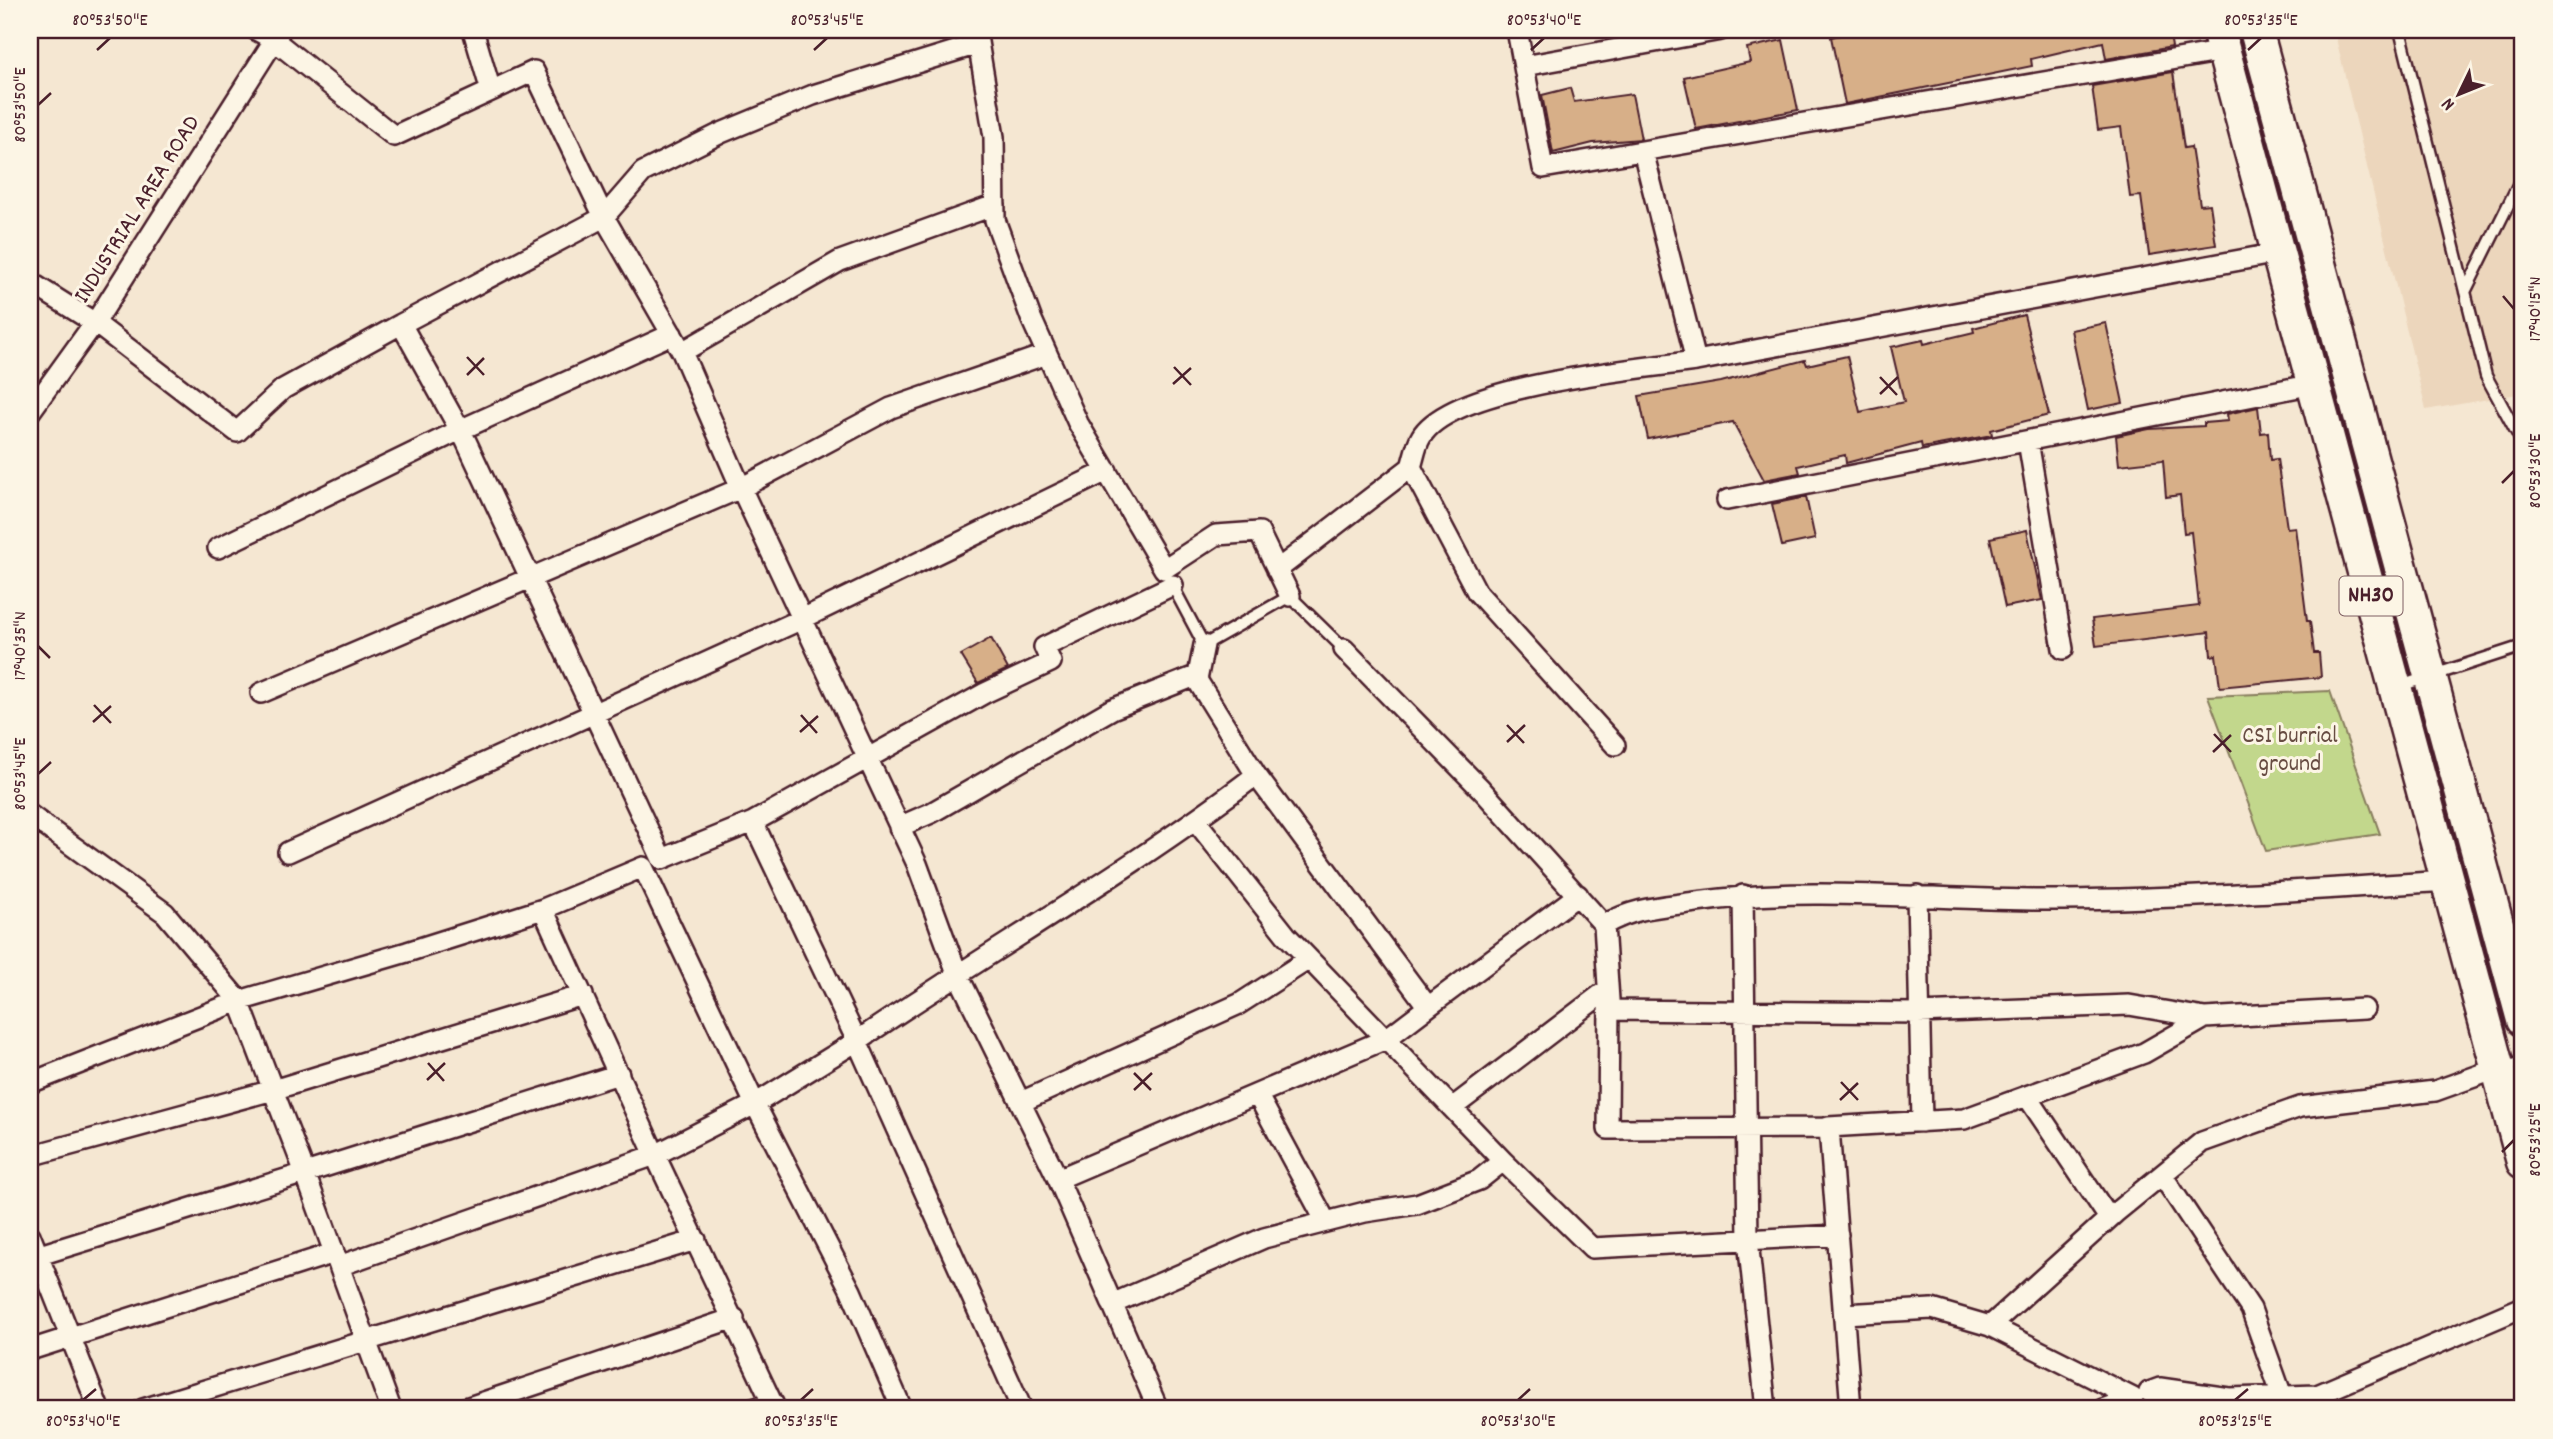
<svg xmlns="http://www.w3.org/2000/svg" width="2553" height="1439" viewBox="0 0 2553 1439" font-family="Dekko,sans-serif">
	<rect width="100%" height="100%" fill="#f5e7d2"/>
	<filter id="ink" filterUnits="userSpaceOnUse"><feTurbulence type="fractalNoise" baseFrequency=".0143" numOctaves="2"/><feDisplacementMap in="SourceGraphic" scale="14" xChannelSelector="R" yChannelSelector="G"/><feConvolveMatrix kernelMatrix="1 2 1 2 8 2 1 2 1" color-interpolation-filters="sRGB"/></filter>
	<g filter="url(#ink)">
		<path fill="#ecd6bc" d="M2334,30H2523V393L2426,410Z"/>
		<path fill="#c2d78c" stroke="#867b5c" stroke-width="2" d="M2330,691L2380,834L2266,851L2208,696Z"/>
		<path fill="#d7af88" stroke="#4a1f2b" stroke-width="2" d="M1864,30H2169L2172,47L2106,59L2103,42L2031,59L2032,66L1845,104L1831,37Z
			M1783,40L1798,110L1696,129L1684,77L1750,62L1747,48Z
			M2173,72L2184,148L2191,147L2200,205L2210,204L2216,245L2149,255L2141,196L2130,197L2121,127L2098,130L2092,86Z
			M1570,88L1574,102L1632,94L1641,139L1593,143L1553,153L1542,95Z
			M2024,315L2049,415L1991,430L1992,435L1922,448L1921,443L1846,463L1845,455L1798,466L1800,473L1764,480L1733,422L1648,439L1639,396L1721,382L1805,360L1807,365L1847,356L1860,412L1904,402L1891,347L1923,340L1924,344L1974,332L1973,328Z
			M2106,323L2123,403L2088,410L2071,330Z
			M2258,407L2261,433L2268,432L2270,460L2277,459L2287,528L2295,527L2307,621H2310L2314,653H2319L2321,677L2220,687L2216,655L2211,656L2209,632L2096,646L2092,619L2199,606L2191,532L2184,533L2180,495L2166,497L2163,460L2119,465L2116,436L2149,429L2204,426V423L2228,421L2227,414Z
			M1806,497L1815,539L1782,546L1772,504Z
			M2027,530L2042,600L2005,607L1990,538Z
			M991,638L1008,669L978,683L961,655Z"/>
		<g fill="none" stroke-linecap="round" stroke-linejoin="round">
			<g stroke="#4a1f2b" stroke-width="15">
				<path id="service" d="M2400,30L2486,376L2523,444
					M2465,292L2523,175
					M1172,585L1204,645L1290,596L1344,649
					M2400,686L2523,646
					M2500,1068L2523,1062"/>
			</g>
			<g stroke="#4a1f2b" stroke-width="24">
				<path id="minor" d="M256,30L274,40L394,136L534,71L604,217L682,352L741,488L891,408L1047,354
					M473,30L491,91
					M976,30L994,137L995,220L1031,318L1078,423L1164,569L1216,535L1259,532L1290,596
					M1517,30L1543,168L2224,51
					M1524,66L1721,30
					M1643,151L1696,361L2278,253
					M30,282L95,323L237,432L283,389L401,324L466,441L662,859L753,822L985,693L1051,662L1044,647L1173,585
					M401,324L604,217L643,172L721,133L813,95L978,44
					M682,352L840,261L995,205
					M30,412L100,315L280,31
					M2028,441L2063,649
					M1411,467C1414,458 1416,445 1421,437C1451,385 1638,369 1696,361
					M1727,500L2314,384
					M218,548L460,430L672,334
					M1277,570L1411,467L1477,592L1615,745
					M1344,649L1481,789L1604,925L1609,1000L1608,1129L1829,1128L1851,1409
					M261,693L741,488L917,864L957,973L1058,1179L1257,1094
					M1256,775L1428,1007L1386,1039L1257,1094L1326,1222
					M30,815L165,913L239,1001L407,952L543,909L655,1155L339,1266L305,1173L619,1074
					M1196,821L1286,935L1503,1161
					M753,822L857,1041C989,951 1129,872 1256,775L1197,680L1204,645
					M899,827L931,813L1112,709L1198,675
					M288,852L802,619L1107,471
					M1743,895L1748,1240L1766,1409
					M1917,895L1922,1122
					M543,909L643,867L755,1104L851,1291L902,1409
					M1604,925C1635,907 1661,907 1696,902C1813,885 1928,900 2045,900C2180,900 2314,889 2449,881
					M1428,1007L1578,895
					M1608,1010L1918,1013L2129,1005L2205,1018
					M30,1083L239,1001L273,1090L30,1156
					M2027,1096L2109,1218
					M1021,1102L1239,1004L1309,959
					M1452,1108L1608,989
					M1828,1127L1964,1119L2144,1053L2205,1018L2364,1009
					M2162,1175L2251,1309L2282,1396
					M1058,1179L1158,1409
					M30,1235L99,1409
					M30,1258L305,1173L273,1090L583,995
					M339,1266L391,1409
					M1112,1304L1264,1238L1365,1212L1417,1204L1479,1180L1503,1161L1592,1248L1838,1235
					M1844,1314L1932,1309L1990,1326
					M30,1350L334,1253
					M2160,1388L2229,1398L2317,1395L2523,1307
					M2149,1392L2160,1388L2168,1409
					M143,1409L696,1240
					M463,1409L734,1318
					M753,1409L773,1403
					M775,1409L655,1155L755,1104L857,1041L1022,1409
					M2103,1409L2133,1398L1990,1326L2115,1213L2202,1142L2300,1107L2435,1091L2499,1068"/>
			</g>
			<g stroke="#4a1f2b" stroke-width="37">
				<path id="trunk" d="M2218,30L2523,1162
					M2256,30L2523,1020"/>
			</g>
			<use href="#service" stroke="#fcf5e5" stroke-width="10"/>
			<use href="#minor" stroke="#fcf5e5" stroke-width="19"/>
			<use href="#trunk" stroke="#fcf5e5" stroke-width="32"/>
		</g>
	</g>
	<path fill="none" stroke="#4a1f2b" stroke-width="2.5" d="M97,50L110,38M814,50L827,38M1531,50L1544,38M2248,50L2261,38M38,105L51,93M2503,296L2514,309M467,357L484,375M1174,367L1191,385M467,375L484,358M1880,377L1897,395M1173,384L1191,368M1880,394L1898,377M2502,483L2514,471M38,646L50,658M94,705L111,723M801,715L817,733M93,722L111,706M1507,725L1524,743M800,732L818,716M2214,734L2231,752M1507,742L1525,725M2213,752L2231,735M38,774L51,762M428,1063L444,1081M1134,1073L1151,1090M427,1080L445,1063M1841,1082L1858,1100M1134,1090L1152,1073M1840,1100L1858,1083M2502,1152L2514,1140M83,1400L96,1389M801,1400L813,1389M1518,1400L1530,1389M2235,1400L2248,1389"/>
	<g text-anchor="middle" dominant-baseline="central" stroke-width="6" stroke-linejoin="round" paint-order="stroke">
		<rect fill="#fcf5e5" stroke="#7f5f63" stroke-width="2" x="2339.5" y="576.5" width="63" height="39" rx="5"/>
		<g font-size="23" font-weight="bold" fill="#4a1f2b">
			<text x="2371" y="596">NH30</text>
		</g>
		<g font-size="24" fill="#4a1f2b" stroke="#fcf5e5">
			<text transform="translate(138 210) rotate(-58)">INDUSTRIAL AREA ROAD</text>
		</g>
		<g font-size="24" fill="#684d43" stroke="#fcf5e5">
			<text x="2290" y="737">CSI burrial<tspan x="2290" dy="28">ground</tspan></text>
		</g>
	</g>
	<rect width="2553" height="1439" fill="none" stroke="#fcf5e5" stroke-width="77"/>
	<g transform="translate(2459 94) rotate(227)" stroke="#fcf5e5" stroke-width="5" paint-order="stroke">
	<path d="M0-5L12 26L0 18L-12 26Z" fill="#4a1f2b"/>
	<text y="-10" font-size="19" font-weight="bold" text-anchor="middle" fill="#4a1f2b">N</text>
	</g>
	<rect x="38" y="38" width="2476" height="1362" fill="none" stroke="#4a1f2b" stroke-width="2.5"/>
	<g font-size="18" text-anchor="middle" fill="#4a1f2b">
		<text x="110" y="25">80°53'50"E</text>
		<text x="827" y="25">80°53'45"E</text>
		<text x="1544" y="25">80°53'40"E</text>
		<text x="2261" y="25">80°53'35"E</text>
		<text transform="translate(19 105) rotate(-90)" y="6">80°53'50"E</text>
		<text transform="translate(2534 309) rotate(-90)" y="6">17°40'15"N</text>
		<text transform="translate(2534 471) rotate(-90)" y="6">80°53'30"E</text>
		<text transform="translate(19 646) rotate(-90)" y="6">17°40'35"N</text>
		<text transform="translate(19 774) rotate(-90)" y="6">80°53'45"E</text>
		<text transform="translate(2534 1140) rotate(-90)" y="6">80°53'25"E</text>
		<text x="83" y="1426">80°53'40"E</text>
		<text x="801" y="1426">80°53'35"E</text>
		<text x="1518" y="1426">80°53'30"E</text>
		<text x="2235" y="1426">80°53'25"E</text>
	</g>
</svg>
